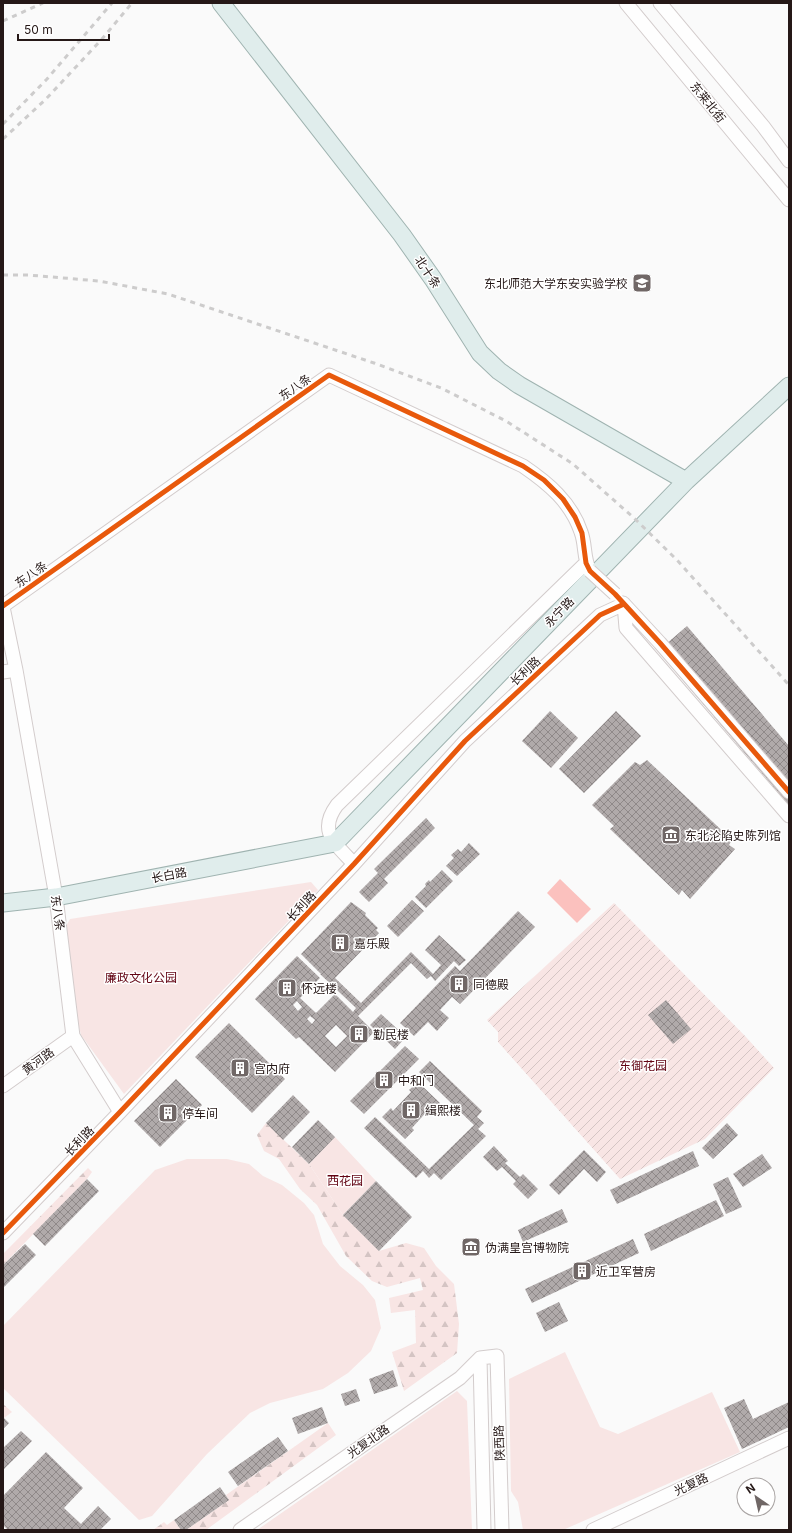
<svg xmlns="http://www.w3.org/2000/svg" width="792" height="1533" viewBox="0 0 792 1533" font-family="Inter,'Noto Sans SC',sans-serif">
	<defs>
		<pattern id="forest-firs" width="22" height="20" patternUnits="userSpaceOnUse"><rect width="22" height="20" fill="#f8e5e4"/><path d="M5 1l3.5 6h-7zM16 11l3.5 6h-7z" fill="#d4c4c3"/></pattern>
		<pattern id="garden-furrows" width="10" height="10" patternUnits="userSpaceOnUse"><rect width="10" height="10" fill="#f8e5e4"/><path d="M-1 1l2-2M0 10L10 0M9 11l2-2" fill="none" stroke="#d4c4c3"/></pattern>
		<pattern id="building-cross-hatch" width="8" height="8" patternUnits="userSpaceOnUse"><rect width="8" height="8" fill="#b0aaaa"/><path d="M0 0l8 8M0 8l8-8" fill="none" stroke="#8f8989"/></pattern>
	</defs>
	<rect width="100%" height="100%" fill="#fafafa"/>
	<path fill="#f8e5e4" d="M311,882L318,890L124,1094L81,1035L77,1018L65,928L70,919Z
		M335,1137L376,1181L343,1215L309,1164Z
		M187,1159H227L249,1164L263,1176L282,1185L304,1203L314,1215L323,1244L340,1266L363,1285L375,1300L381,1328L371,1351L348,1373L323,1389L270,1403L250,1413L207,1454L152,1516L139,1520L3,1388V1326L155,1170Z
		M565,1352L600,1427L618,1434L712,1392L740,1452L563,1530H523L518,1502L511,1491L509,1379Z
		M457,1391L467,1401L472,1530H257Z"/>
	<path fill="url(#forest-firs)" d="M266,1123L309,1164L343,1215L379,1251L406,1243L424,1248L436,1266L454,1284L459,1324L457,1353L404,1391L392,1352L416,1343L415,1310L391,1313L389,1298L423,1290L420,1278L387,1287L372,1281L346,1256L317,1205L300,1189L279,1159L264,1151L257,1135Z
		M88,1168L92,1172L87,1179L3,1265V1254Z
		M3,1404L12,1412L4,1418L3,1417Z
		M328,1423L336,1435L206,1530H186L229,1500L226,1495Z
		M174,1520L181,1530H153L164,1522L167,1525Z"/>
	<path fill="url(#garden-furrows)" d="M614,903L746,1037L774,1068L705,1139L620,1179L498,1042V1032L487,1020Z"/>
	<path fill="#fbc1be" d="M560,879L591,909L577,923L547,893Z"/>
	<path fill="url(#building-cross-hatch)" fill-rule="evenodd" d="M687,626L789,746V805L658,651Z
		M550,711L578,738L551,768L522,741Z
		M616,711L641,736L584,793L559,769Z
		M647,760L732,840L729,845L735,849L690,899L682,890L679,895L610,829L614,826L592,805L635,762L640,765Z
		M426,818L435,828L384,879L388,883L369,902L359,892L378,873L374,869Z
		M469,843L480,854L457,876L446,866L454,858L451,855L458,849L461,852Z
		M442,870L453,881L426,908L415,897L426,886L425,884L429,880L430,882Z
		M412,900L424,911L398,937L387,926Z
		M351,902L366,913L365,915L378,928L376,930L379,933L335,978L361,1003L411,952L433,974L441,965L425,950L439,935L466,960L459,966L454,961L435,981L431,976L427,979L411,963L358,1016L374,1032L335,1072L299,1037L296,1039L255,999L297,956L320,978L300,998L316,1013L335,994L353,1012L356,1008L320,974H321L301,954ZM297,1001L302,1007L298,1011L293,1005ZM310,1016L315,1020L312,1024L307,1019ZM336,1025L347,1036L336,1047L325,1036Z
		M518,911L535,927L460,1004L452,997L440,1010L449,1018L437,1031L428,1022L414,1036L400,1023L455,966L460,971Z
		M666,1000L691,1029L673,1044L648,1015Z
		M381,1014L406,1037L395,1049L370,1025Z
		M229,1023L285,1079L252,1113L195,1057Z
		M405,1046L419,1059L364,1114L350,1101Z
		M430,1061L482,1111L477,1117L484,1123L478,1129L486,1136L441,1180L434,1173L429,1178L423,1171L416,1178L364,1128L375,1117L429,1169L474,1125L419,1072Z
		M176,1079L202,1105L160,1147L134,1121Z
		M418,1082L440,1103L432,1112L429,1109L412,1128L414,1130L405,1139L382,1117L391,1108L393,1111L411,1092L409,1090Z
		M293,1095L310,1112L283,1140L266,1123Z
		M318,1120L335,1137L309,1164L292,1147Z
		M727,1123L738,1135L713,1159L702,1148Z
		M494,1146L508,1161L505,1163L520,1177L523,1174L538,1189L528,1199L513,1184L516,1181L502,1167L497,1171L483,1157Z
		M584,1150L606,1172L597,1182L584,1169L559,1195L549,1185Z
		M693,1151L699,1166L617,1204L610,1190Z
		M762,1154L772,1168L743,1187L733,1174Z
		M728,1177L742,1207L726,1214L713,1184Z
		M87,1179L99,1191L45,1246L33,1234Z
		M376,1181L412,1217L379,1251L343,1215Z
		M716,1200L724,1216L651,1251L644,1234Z
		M562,1209L568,1222L523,1242L518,1230Z
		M633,1239L639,1253L532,1303L525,1289Z
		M25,1244L36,1255L3,1288V1265Z
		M559,1302L568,1321L545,1332L536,1313Z
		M393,1370L398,1386L374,1394L369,1379Z
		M356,1389L360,1401L345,1406L341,1394Z
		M744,1399L753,1419L789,1402V1427L742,1449L724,1408Z
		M322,1407L328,1423L298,1434L292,1418Z
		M3,1417L9,1423L3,1429Z
		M21,1431L32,1441L3,1470V1448Z
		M278,1437L288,1451L238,1486L228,1472Z
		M46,1452L83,1488L64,1508L81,1524L98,1506L111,1519L100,1530H8L3,1525V1496Z
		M220,1487L229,1500L186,1530H181L174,1520Z"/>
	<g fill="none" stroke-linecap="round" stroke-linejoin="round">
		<g stroke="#d3cccc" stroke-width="15">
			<path id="minor" d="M626,3L789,200
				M660,3L763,126L789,161
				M623,603L660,643L789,792
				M624,604L626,628L789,816
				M3,606L329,375L523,466C548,483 571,502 581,532C586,545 583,558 590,571
				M3,607L16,670L56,897L73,1036L120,1112
				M3,672L16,670
				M354,864C336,844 317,832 337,805L586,563
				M3,1086L73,1036
				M3,1233L120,1112L354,864L465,741L600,615L624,604
				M480,1358L484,1530
				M240,1530L460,1378L480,1358L497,1356L502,1530
				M593,1530L789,1438"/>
		</g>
		<g stroke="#9fb3b0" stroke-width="19">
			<path id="major" d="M221,3L402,235L433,279L480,353L499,371L519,385L686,481
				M3,903L56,897L335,843L686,481L789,386"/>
		</g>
		<use href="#minor" stroke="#fefefe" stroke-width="13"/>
		<use href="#major" stroke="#e0edec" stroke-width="17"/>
		<path stroke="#cdcccc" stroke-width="3" stroke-dasharray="5 5" stroke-linecap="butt" d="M3,21L43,3
			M3,124L47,79L112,3
			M3,139L46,99L102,39L132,3
			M3,275H28L99,281L168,294L374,363L441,388L506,421L573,464L634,518L677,560L789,685"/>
		<g stroke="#d3cccc" stroke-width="15" stroke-linecap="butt">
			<path id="minor-bridge" d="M590,571L615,594"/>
		</g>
		<use href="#minor-bridge" stroke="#fefefe" stroke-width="13"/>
		<g stroke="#fff" stroke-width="8">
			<path id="cycleway" d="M3,606L329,375L523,466L544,480L563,499L575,517L582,533L586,563L590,571L615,594L660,643L789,792
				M3,1233L120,1112L354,864L465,741L600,615L624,604"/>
		</g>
		<use href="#cycleway" stroke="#e8590c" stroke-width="5"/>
	</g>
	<defs>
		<g id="school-square" transform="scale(1)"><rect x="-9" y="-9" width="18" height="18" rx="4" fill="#706766" stroke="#fff"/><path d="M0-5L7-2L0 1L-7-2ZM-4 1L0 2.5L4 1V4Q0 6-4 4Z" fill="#fff"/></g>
		<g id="museum-square" transform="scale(1)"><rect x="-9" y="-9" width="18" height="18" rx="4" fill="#706766" stroke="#fff"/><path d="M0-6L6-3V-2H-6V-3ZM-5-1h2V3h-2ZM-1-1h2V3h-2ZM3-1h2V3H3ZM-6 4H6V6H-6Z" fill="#fff"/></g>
		<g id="building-square" transform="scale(1)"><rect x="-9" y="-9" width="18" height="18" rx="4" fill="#706766" stroke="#fff"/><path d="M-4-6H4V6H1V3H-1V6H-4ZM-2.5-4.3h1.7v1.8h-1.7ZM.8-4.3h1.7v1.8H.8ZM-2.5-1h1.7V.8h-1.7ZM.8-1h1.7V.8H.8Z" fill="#fff"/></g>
	</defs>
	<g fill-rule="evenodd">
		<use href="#school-square" x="642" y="283"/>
		<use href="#museum-square" x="671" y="835"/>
		<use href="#building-square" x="340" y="943"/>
		<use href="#building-square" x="459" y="984"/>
		<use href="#building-square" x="287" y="988"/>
		<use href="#building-square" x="359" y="1034"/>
		<use href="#building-square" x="240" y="1068"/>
		<use href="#building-square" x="384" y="1080"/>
		<use href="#building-square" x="411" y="1110"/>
		<use href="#building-square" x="168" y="1113"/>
		<use href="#museum-square" x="471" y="1247"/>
		<use href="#building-square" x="582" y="1271"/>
	</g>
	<g text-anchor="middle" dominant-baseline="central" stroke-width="3" stroke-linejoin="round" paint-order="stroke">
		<g font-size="12" fill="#251817" stroke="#fff">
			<text transform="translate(708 102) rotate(51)">东莱北街</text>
			<text transform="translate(428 272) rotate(56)">北十条</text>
			<text transform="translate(295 387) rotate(-35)">东八条</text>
			<text transform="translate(31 574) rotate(-35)">东八条</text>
			<text transform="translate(559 612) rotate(-46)">永宁路</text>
			<text transform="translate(525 671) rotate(-43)">长利路</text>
			<text transform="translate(169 875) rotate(-11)">长白路</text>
			<text transform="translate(301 906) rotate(-47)">长利路</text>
			<text transform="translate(58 913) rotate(82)">东八条</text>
			<text transform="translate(38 1061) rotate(-36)">黄河路</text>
			<text transform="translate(79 1141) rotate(-46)">长利路</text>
			<text transform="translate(368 1441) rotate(-35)">光复北路</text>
			<text transform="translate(499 1443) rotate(-92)">陕西路</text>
			<text transform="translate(691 1484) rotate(-25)">光复路</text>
		</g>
		<g font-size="12" fill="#251817" stroke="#fff" text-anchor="start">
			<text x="628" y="283" text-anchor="end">东北师范大学东安实验学校</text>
			<text x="685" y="835">东北沦陷史陈列馆</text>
			<text x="354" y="943">嘉乐殿</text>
			<text x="473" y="984">同德殿</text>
			<text x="301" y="988">怀远楼</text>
			<text x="373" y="1034">勤民楼</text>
			<text x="254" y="1068">宫内府</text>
			<text x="398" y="1080">中和门</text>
			<text x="425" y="1110">緝熙楼</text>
			<text x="182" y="1113">停车间</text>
			<text x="485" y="1247">伪满皇宫博物院</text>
			<text x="596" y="1271">近卫军营房</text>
		</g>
		<g font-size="12" fill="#620312" stroke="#fff">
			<text x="141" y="977">廉政文化公园</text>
			<text x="643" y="1065">东御花园</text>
			<text x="345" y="1180">西花园</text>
		</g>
	</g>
	<rect width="792" height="1533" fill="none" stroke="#251817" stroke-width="8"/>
	<g transform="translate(756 1497) rotate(326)"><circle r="19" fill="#ffffff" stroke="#a8a3a2"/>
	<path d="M0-3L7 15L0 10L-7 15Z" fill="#706766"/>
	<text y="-6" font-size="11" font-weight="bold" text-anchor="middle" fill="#251817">N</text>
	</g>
	<path d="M18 34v6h91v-6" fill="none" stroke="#251817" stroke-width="2"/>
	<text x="24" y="34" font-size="12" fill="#251817" stroke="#ffffff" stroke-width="3" paint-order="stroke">50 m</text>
</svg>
